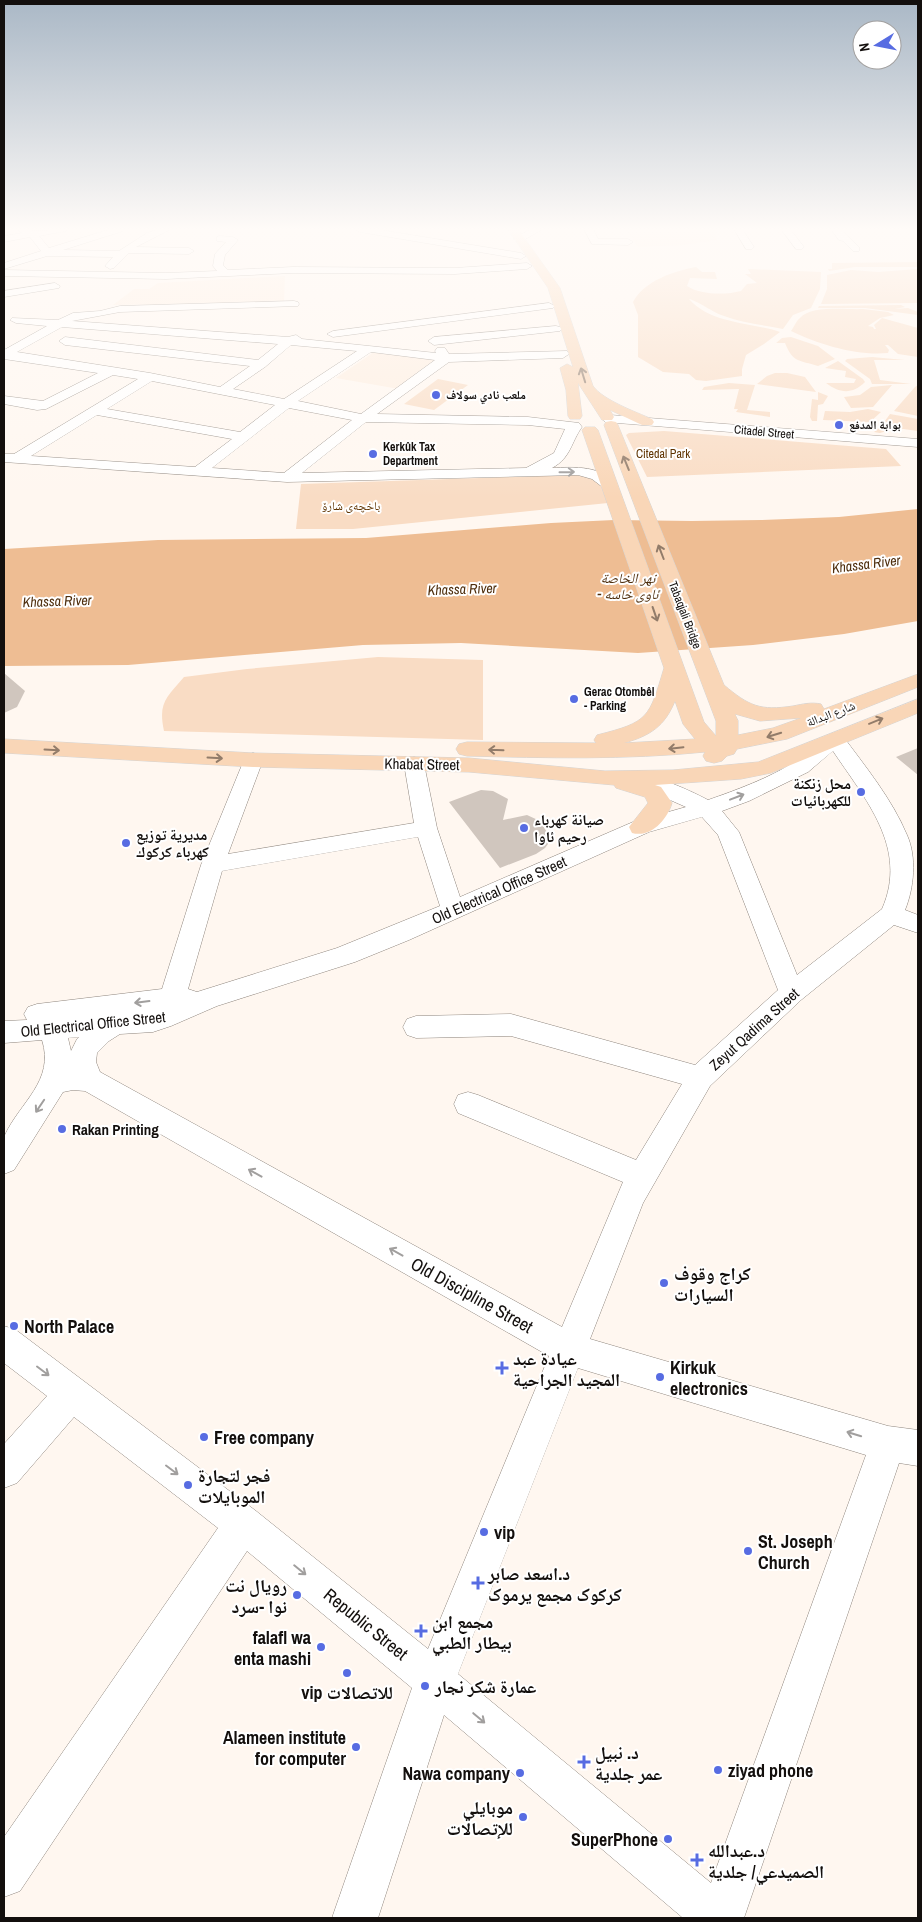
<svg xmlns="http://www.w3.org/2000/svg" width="922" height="1922" viewBox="0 0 922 1922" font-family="'Archivo Narrow','Noto Naskh Arabic',sans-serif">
	<rect width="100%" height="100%" fill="#fff7f0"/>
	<path fill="#feeee0" d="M625,229H715L717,240L685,245L638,247Z
		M285,276L284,302L113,305L134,289H149L158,283Z
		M377,350L432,357L436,363L399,389L336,378Z"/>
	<path fill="#f9dcc4" d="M918,262V267H855L829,271L828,269H832V263Z
		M696,267L702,272H715L717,279L690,278L687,286C700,295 726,295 741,291L747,284L757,283L745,274H751L748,269L821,272L820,289L811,308L793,315L783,329C763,325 743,323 724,316C714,313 696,300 689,299C711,324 750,322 780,332L764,344L746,355L742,369V376L706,381L696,380L689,374L663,372L638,357V315L633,302C644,281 674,271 696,267Z
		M918,269V303L821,304L827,289V275L851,270L878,272Z
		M901,305L905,307L895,309L908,308L918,312V315L865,308H818L819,306Z
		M863,309L888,312L894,315L880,318L868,326L873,327L874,329H876L874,325L882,318L918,328V357L898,354L888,345H885L889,350L888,353C857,356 820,345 791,331C794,327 796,321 800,318C811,305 847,310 863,309Z
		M791,337L818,346L835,359L818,366C799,360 793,363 785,343H776L782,338Z
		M872,357L905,360H874L880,380L911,384H872L870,379L845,361L847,359Z
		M838,361L863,379L865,382C852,395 839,393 826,383H854L856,379L845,377L846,371L825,368Z
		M775,373H787L805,377L816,392L757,384L767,376Z
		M438,379L468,385L434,410L404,404Z
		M729,383L755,385L747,410L770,412V417L736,412L738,409H734L739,389L702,390L704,387Z
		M892,385L873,407L851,408L844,397L860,395L871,387Z
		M918,385V416L894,411L915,387Z
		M818,392L828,396L823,404L818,405L817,421H812L810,417L812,399L818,400Z
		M868,409L881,412L870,422L823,420L825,411L850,412Z
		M890,414L918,419V431L896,428L880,433L874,432L882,425Z
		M664,431L886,449L901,466L647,477L626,435L629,433Z
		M574,475C597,478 601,480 608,503L353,529H296L301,484Z
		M378,657L483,660V740L164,731C158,703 166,698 184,677L247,669Z"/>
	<path fill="#eebd93" d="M918,509V621L844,634L753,645L638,653L461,643L363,645L128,665L4,666V549L158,540L366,538L551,523L614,520L692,521L761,520L839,517Z"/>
	<path fill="#d0c6be" d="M4,673L25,691L17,707L4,713Z
		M918,748V775L896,757Z
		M481,790L493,791L508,799L503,820L527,815L540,821L548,834V844L545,848L536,854L500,868L449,802Z"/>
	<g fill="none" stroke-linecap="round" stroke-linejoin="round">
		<g stroke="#8f867e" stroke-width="1">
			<path id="minor" d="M17,229H28L34,231L67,229L66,231L39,236L49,248L111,229H124L123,231L63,250L119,251L147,233L159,229H171L136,247L189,248L194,251L189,254L129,253L114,268L110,269L105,266L113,257L47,256L4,269V263L41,251L30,237L4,242V236L22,233Z
				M355,229H375L521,253L526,256L521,259L360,232Z
				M531,229H543L522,241H516L514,239Z
				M584,229H593L598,239H628L633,242L628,245L592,244Z
				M734,229H742L754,247L752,249H746Z
				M781,229H790L804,247L802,249H796Z
				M831,229H840L859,247V251H853L843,241L839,240Z
				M220,236L233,237L238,240L225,255L223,265L228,270L293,267L455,268L527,263L532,266L527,269L455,274L293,273L166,279L4,276V270L166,273L217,271L213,266L215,254L226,242L217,241V237Z
				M55,283L60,286L59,288L4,297V291Z
				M294,301L298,302L299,304L298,306L120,312L72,321L288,337L296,335L302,339L436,353L435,351L437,348H445L449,354L567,351L569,354L563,358L449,362L377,414L528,417L579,423L582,427C571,442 571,458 552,468C574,467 603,465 617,486L615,489H605L592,479L578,475L287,482L4,462V454H14L138,379L113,375L46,409L37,410L4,404V396L43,401L98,373L4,359V350L47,326L16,323L10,320L12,318L58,320L73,313L100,311L120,306ZM62,327L278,344L258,360L65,337L59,341L65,345L250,366L220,387L150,373L17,352ZM291,345L357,351L284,399L233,389L265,367ZM371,352L435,360L361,414L298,401ZM152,381L275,405L240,432L107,409ZM289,408L352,420L284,473L212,468ZM97,415L232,439L195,467L31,456ZM366,422L528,425L565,429L554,453L526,468L302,473Z
				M549,303L555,306L553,308L333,337L327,334L333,331Z
				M556,326L560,327L562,329L560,331L434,345L428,341L434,337Z
				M610,415L918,439V447L605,422L603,419Z
				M835,733L842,735C865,766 892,799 907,835C917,857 914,888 905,910L918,915V933L894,925L801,1000L710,1086L643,1203L590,1339L888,1426L918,1430V1466L899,1463L744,1918H683L444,1715L378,1918H332L412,1688L247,1551L20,1891L4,1897V1837L218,1528L74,1417L17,1483L4,1488V1444L47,1396L4,1363V1326L16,1330L256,1511L428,1649L549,1356L85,1091L73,1090L63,1092L14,1170L4,1174C4,1163 0,1145 5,1135C20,1102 55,1081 42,1040L4,1043V1021L27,1020L24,1014L28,1007L37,1004L162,989L201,865L246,755L253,753L260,755L263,760L228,854L414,823L404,764L407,759L414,757L421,759L424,764L437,828L460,897L633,822L686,807L652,792L623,786L619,781L623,776C647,770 687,789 708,800C734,791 772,777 794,762C808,753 819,737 835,733ZM833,751C865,799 909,848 882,909L797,975L739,832L722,811L749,801L808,772ZM702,817L718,835L778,990L695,1065L511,1014L416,1016L407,1019L403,1027L407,1035L416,1038L511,1036L682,1084L636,1160L478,1095L468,1092L458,1095L454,1104L458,1113L623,1182L562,1327L100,1072L96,1062L97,1053L109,1041L120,1034L153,1032L171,1026L217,1006L355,962L409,940L649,832ZM418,837L440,906L337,948L197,992L188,989L222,871ZM79,1037L77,1039L71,1051L68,1038ZM578,1368L866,1455L711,1883L458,1674Z"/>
		</g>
		<g stroke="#d5d4d3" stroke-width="1">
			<path id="major" d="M508,229H518L560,288L593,386C603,400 636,412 652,419L654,422L652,425H642L610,410L614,417L612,420H602L578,383L582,416L580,419H570L568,416L566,390L560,368L567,364L573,367L548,288Z
				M611,421L616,422L618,425L724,685C749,706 760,711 793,706C803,704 811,702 821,704L824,709L918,674V687L787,739L737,749L734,754L727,756L722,761L714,763L706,761L703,756L705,752C626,760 546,758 467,756L459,754L456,749L459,744L467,742L596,743L594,740L597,735C649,722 649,718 664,668L582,430L585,427H595L598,430L704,722L716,736V721L604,425L606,422ZM675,701L683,724L695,739L624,743C650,736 665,726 675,701ZM735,714L760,721L801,718L773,728L738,735V721Z
				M918,699V713L771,773L741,779L655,785L661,787L672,803C667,820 651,838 632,833L629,827L648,803L645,797L616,788L614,785L469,772L253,767L4,753V739L253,753L469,758L605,771L673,770L758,762Z"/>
		</g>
		<use href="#minor" fill="#fff" fill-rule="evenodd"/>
		<use href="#major" fill="#f9d6b7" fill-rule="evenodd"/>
	</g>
	<defs><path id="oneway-shaft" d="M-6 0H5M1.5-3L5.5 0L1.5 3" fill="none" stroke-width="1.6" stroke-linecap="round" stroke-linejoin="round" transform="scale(1.25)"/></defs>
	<g stroke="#927c6a">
		<use href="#oneway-shaft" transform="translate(583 375) rotate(-107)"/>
		<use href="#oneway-shaft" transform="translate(626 463) rotate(-112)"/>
		<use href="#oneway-shaft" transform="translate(661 552) rotate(-111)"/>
		<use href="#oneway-shaft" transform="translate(655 614) rotate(71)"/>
		<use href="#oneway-shaft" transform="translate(876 721) rotate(-22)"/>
		<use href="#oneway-shaft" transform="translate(774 735) rotate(163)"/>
		<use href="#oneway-shaft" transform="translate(676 748) rotate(174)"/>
		<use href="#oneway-shaft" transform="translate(52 750) rotate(3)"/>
		<use href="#oneway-shaft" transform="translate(496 750) rotate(-178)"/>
		<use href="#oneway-shaft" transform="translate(215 758) rotate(3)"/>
	</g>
	<g stroke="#a19f9e">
		<use href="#oneway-shaft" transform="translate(567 472) rotate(-1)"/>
		<use href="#oneway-shaft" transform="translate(737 797) rotate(-21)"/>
		<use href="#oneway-shaft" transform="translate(142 1002) rotate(173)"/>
		<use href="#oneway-shaft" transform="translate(40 1106) rotate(124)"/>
		<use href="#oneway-shaft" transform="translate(255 1173) rotate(-151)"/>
		<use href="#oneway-shaft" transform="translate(396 1252) rotate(-151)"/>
		<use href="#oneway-shaft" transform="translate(43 1371) rotate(37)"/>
		<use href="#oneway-shaft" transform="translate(854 1434) rotate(-163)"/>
		<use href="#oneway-shaft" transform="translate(172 1470) rotate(37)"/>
		<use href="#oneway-shaft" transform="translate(300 1570) rotate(39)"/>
		<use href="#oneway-shaft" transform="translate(479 1718) rotate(40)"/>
	</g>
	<linearGradient id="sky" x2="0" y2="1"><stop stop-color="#aab8c6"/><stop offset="0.46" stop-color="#fffbf8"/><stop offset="1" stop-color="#fffbf8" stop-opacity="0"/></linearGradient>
	<rect width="922" height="498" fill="url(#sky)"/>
	<g fill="#576ce2" stroke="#fff" stroke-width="2">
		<circle cx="436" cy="395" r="5"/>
		<circle cx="839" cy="425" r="5"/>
		<circle cx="373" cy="454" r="5"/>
		<circle cx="574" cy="699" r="5"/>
		<circle cx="861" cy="792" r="5"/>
		<circle cx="524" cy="828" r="5"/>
		<circle cx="126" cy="843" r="5"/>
		<circle cx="62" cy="1129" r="5"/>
		<circle cx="664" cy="1283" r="5"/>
		<circle cx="14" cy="1326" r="5"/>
		<path d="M499.5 1360.5h5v5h5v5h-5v5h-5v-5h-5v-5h5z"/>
		<circle cx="660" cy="1377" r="5"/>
		<circle cx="204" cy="1437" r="5"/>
		<circle cx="188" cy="1485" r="5"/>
		<circle cx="484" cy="1532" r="5"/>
		<circle cx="748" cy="1551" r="5"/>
		<path d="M475.5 1575.5h5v5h5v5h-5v5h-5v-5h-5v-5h5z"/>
		<circle cx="297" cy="1595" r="5"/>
		<path d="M418.5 1623.5h5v5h5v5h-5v5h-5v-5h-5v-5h5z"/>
		<circle cx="321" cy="1647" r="5"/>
		<circle cx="347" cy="1673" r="5"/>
		<circle cx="425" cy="1686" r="5"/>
		<circle cx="356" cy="1747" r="5"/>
		<path d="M581.5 1754.5h5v5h5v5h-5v5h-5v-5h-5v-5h5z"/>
		<circle cx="718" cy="1770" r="5"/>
		<circle cx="520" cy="1773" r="5"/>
		<circle cx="523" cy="1817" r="5"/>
		<circle cx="668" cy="1839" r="5"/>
		<path d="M694.5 1852.5h5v5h5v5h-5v5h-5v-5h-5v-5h5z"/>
	</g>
	<g text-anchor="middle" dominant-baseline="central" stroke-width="4" stroke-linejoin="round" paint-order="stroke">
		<g font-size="12" font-weight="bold" fill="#130f0d" stroke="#fff" text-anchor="start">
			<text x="446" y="395">ملعب نادي سولاف</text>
			<text x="849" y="425">بوابة المدفع</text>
			<text x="383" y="447">Kerkûk Tax<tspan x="383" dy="14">Department</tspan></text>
			<text x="584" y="692">Gerac Otombêl<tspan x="584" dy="14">- Parking</tspan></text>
		</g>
		<g font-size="12" fill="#130f0d" stroke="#fff">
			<text transform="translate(764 432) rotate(5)">Citadel Street</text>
			<text transform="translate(685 615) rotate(69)">Tabaqjali Bridge</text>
			<text transform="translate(831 714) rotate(-21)">شارع البدالة</text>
		</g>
		<g font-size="12" fill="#5f3300" stroke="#fff">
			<text x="663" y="454">Citedal Park</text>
			<text x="351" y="506">باخچەی شارۆ</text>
		</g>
		<g font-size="14" font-style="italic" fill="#4e2e0d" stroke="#fff">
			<text transform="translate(866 564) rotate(-7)">Khassa River</text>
			<text x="628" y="578">نهر الخاصة<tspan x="628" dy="16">- ئاوی خاسە</tspan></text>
			<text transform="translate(462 589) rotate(-2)">Khassa River</text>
			<text transform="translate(57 601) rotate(-2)">Khassa River</text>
		</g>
		<g font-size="15" fill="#130f0d" stroke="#fff">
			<text transform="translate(422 764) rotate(1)">Khabat Street</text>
			<text transform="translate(499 890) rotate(-24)">Old Electrical Office Street</text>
			<text transform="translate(93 1024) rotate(-6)">Old Electrical Office Street</text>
			<text transform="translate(754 1029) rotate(-42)">Zeyut Qadima Street</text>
		</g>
		<g font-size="15" font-weight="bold" fill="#130f0d" stroke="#fff" text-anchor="start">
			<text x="851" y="783" text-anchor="end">محل زنكنة<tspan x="851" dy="17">للكهربائيات</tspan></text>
			<text x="534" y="819">صيانة كهرباء<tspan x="534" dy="17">رحيم ئاوا</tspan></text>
			<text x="136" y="834">مديرية توزيع<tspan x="136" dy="17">كهرباء كركوك</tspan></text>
			<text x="72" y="1129">Rakan Printing</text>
		</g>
		<g font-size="18" font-weight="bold" fill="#130f0d" stroke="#fff" text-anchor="start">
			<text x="674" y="1273">كراج وقوف<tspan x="674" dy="21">السيارات</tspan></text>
			<text x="24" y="1326">North Palace</text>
			<text x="513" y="1358">عيادة عبد<tspan x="513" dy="21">المجيد الجراحية</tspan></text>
			<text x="670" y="1367">Kirkuk<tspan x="670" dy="21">electronics</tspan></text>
			<text x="214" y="1437">Free company</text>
			<text x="198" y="1475">فجر لتجارة<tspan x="198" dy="21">الموبايلات</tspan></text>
			<text x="494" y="1532">vip</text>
			<text x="758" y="1541">St. Joseph<tspan x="758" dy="21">Church</tspan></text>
			<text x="488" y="1573">د.اسعد صابر<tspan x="488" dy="21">کرکوک مجمع یرموک</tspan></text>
			<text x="287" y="1585" text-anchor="end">رويال نت<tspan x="287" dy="21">نوا -سرد</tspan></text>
			<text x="432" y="1621">مجمع ابن<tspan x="432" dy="21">بيطار الطبي</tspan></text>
			<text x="311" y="1637" text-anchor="end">falafl wa<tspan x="311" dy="21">enta mashi</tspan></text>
			<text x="435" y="1686">عمارة شكر نجار</text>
			<text x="347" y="1692" text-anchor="middle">vip للاتصالات</text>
			<text x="346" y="1737" text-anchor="end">Alameen institute<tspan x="346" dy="21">for computer</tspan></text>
			<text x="595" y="1752">د. نبيل<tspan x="595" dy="21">عمر جلدية</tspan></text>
			<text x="728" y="1770">ziyad phone</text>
			<text x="510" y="1773" text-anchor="end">Nawa company</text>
			<text x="513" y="1807" text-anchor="end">موبايلي<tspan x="513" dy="21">للإتصالات</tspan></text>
			<text x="658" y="1839" text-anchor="end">SuperPhone</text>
			<text x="708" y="1850">د.عبدالله<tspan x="708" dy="21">الصميدعي/ جلدية</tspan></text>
		</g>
		<g font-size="18" fill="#130f0d" stroke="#fff">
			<text transform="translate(472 1295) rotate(29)">Old Discipline Street</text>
			<text transform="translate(366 1624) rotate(39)">Republic Street</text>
		</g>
	</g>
	<rect width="922" height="1922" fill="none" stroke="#130f0d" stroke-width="10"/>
	<g transform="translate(877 45) rotate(260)"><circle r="24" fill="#ffffff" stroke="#a19f9e"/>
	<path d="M0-4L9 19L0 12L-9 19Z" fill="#576ce2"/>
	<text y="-8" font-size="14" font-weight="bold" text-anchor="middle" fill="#130f0d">N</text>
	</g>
</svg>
